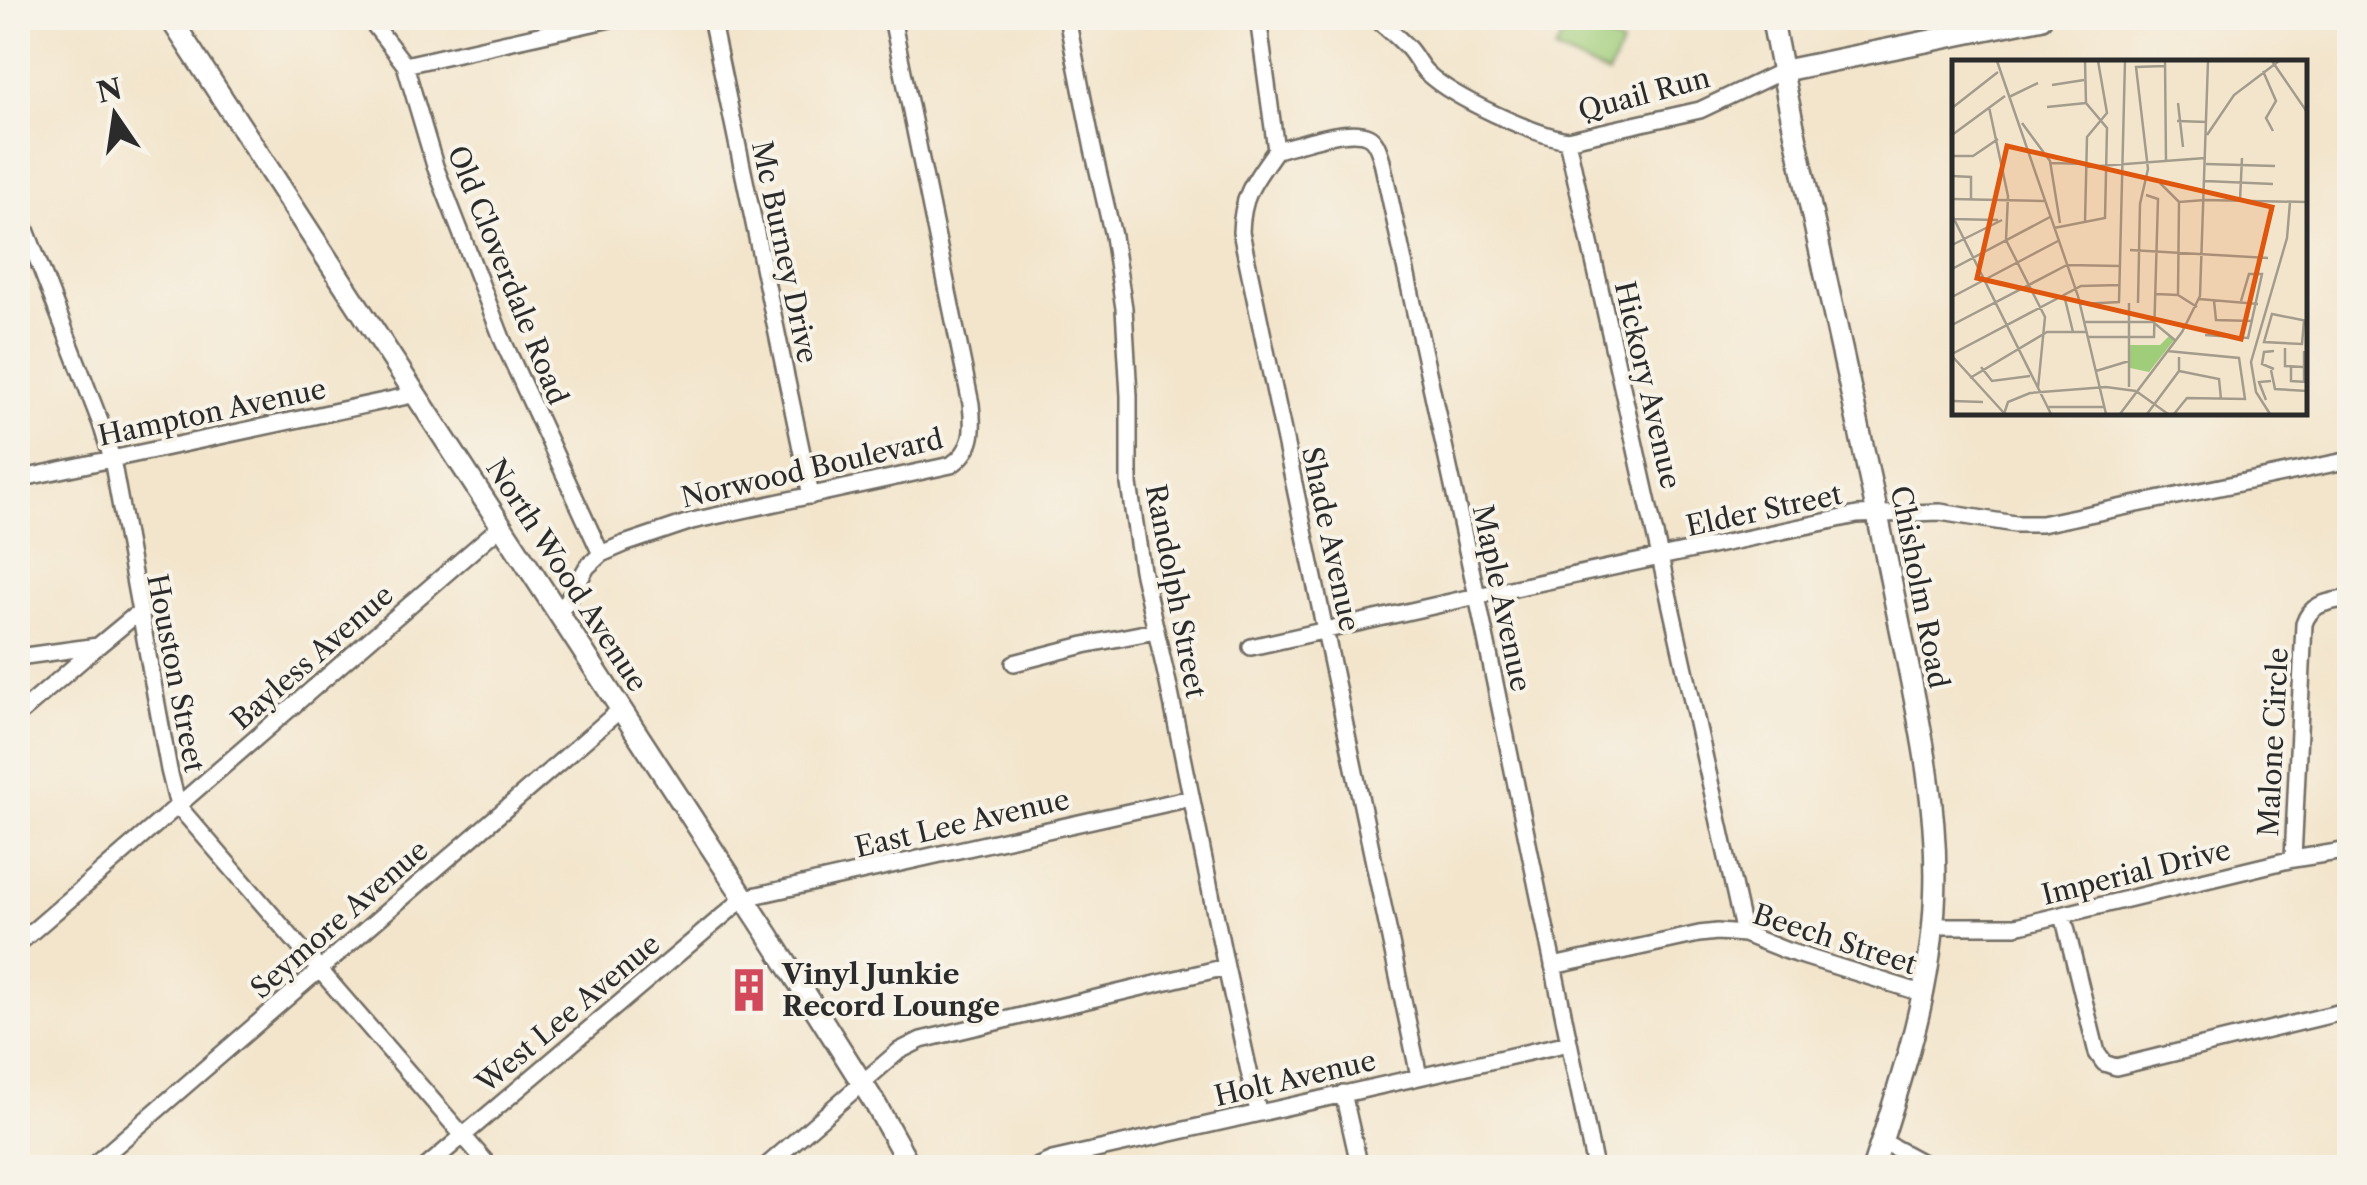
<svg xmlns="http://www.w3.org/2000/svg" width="2367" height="1185" viewBox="0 0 2367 1185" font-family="'Libre Caslon Text',serif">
	<rect width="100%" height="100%" fill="#f7f3e8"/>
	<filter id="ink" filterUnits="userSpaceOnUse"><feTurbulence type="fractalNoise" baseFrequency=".01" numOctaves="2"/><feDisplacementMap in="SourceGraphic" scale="20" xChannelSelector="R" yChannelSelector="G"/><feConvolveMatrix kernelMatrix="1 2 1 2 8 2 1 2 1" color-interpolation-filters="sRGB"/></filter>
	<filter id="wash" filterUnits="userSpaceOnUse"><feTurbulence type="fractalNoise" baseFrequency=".0048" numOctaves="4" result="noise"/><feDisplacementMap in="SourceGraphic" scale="40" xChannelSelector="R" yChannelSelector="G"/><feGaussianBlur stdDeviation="2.25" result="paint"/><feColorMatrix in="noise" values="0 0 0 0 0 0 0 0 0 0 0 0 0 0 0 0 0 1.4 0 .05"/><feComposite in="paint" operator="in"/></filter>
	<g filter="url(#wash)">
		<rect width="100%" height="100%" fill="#f3e5cc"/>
		<path fill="#a0cd7a" stroke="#667c52" stroke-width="2.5" d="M1570,21L1622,45L1608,75L1555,51Z"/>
	</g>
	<g filter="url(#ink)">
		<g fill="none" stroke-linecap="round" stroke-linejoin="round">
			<g stroke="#716c63" stroke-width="20">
				<path id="minor" d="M369,18L405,65L435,166L503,341L601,554
					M711,18L811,496
					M1067,18L1093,149L1113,236L1124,308L1129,396V484L1142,570L1168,683L1226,967L1258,1112
					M1258,18L1276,150C1255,180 1242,194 1241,232L1419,1076
					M1375,18C1387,28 1399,38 1409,49C1416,57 1420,67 1428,74C1454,98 1532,134 1567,140L1700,110L1782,71
					M713,23L739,18
					M405,65L615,18
					M1567,140L1744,934
					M1276,150C1297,145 1349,126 1368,136C1376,140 1378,149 1381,157L1477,596L1595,1168
					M18,209L101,424L112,459L169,770L178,806L491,1168
					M18,479L417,394
					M557,611L565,605L587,567L601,554L624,544L692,521L951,465C974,450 974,430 971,404L892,18
					M1251,647L1477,596L1857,515L1940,512L2015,524H2041L2350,460
					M18,657L98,646L139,612
					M1014,663L1084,645L1155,631
					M18,715L98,646
					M2293,859L2304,624C2311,602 2329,602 2350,598
					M2063,915L2097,1053L2104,1063L2116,1067L2350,1010
					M1933,926H2016L2293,859L2350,850
					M18,944L502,525
					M1553,966L1699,934L1717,932L1744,934L1787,951L1925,994
					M1343,1093L1360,1168
					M1882,1141L1932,1168
					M18,1167V1168
					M90,1168L621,709
					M425,1168L744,898L1191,798
					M764,1168L899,1051L921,1040L1226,967
					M1034,1168L1052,1160L1569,1043"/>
			</g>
			<g stroke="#716c63" stroke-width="25">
				<path id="major" d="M170,18L769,936L876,1105L911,1168
					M1772,18C1808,211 1856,402 1894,596C1913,694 1939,794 1935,895C1932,990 1902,1078 1873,1168
					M1782,71L2041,18"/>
			</g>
			<use href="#minor" stroke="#fff" stroke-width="15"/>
			<use href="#major" stroke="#fff" stroke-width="20"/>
		</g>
	</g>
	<defs>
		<g id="building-bare" transform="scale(3.45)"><path d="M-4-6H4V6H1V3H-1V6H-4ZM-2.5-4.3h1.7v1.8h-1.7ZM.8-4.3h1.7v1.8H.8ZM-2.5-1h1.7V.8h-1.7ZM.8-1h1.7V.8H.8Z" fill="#d1495b" stroke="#f7f3e8" stroke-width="2.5" paint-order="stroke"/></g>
	</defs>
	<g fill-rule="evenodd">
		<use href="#building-bare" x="749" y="990"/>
	</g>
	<g text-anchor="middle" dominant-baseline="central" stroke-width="8" stroke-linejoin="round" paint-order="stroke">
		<g font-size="28" fill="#2b2b2b" stroke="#f7f3e8">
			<text transform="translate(1644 94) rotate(-15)">Quail Run</text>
			<text transform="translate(785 252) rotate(78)">Mc Burney Drive</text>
			<text transform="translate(508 275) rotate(68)">Old Cloverdale Road</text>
			<text transform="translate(1648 385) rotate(77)">Hickory Avenue</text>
			<text transform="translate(212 412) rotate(-12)">Hampton Avenue</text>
			<text transform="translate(812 468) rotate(-13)">Norwood Boulevard</text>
			<text transform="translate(1764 510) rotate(-12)">Elder Street</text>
			<text transform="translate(1331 539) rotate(78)">Shade Avenue</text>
			<text transform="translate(567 575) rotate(57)">North Wood Avenue</text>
			<text transform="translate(1920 587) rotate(79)">Chisholm Road</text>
			<text transform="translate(1176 591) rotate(79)">Randolph Street</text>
			<text transform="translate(1502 598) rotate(78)">Maple Avenue</text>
			<text transform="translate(312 657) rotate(-41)">Bayless Avenue</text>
			<text transform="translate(176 673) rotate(79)">Houston Street</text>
			<text transform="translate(2273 742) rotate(-87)">Malone Circle</text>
			<text transform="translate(962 823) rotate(-13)">East Lee Avenue</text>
			<text transform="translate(2136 872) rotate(-14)">Imperial Drive</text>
			<text transform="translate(339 919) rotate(-41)">Seymore Avenue</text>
			<text transform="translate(1835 939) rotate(18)">Beech Street</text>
			<text transform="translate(568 1013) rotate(-40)">West Lee Avenue</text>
			<text transform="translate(1295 1078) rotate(-13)">Holt Avenue</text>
		</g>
		<g font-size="28" font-weight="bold" fill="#2b2b2b" stroke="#f7f3e8" text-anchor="start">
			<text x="782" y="974">Vinyl Junkie<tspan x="782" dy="32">Record Lounge</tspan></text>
		</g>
	</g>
	<g transform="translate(1952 60)">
		<rect width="355" height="355" fill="#f3e5cc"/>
		<path d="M217,276L222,280L197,312L178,308V285H208Z" fill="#a0cd7a"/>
		<path fill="none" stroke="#a39b8c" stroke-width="2.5" d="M45,1L126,236L154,354M213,1L214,101M320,1L355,52M311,11L324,41L314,58L321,71M100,25L132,20M57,37L86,23M226,43L231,87M37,47L56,136L54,180L93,257L86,328M95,47L134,43M0,48L46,12M225,61L255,62M70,63L98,101L108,163M0,75L53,36M255,75L282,35L327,1M0,96H21L46,79M99,103L134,104M254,104L323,106M134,107L253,98M0,116L19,117V139M253,121L321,124M208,123L227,142L253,140M0,139L92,141M253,140L355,142M288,140L290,98M0,155L99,354M1,159L46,160M133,162L135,77L155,53L146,1M102,168L153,158L155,68L134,43L133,1M0,185L50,160M178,190L316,198M0,209L98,157M204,234L226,235L245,247M112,235L121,272M226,235L227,142M0,237L106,181M247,239L306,244M262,241L264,260L301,261M167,242L173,1M186,243L188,144L196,109L184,7L213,6M128,244L168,242M352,261L350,284L312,282L320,254L355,261M132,262H201L224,281M0,265L115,205L168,206M253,275L296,278L310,214H297L289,241M136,277H202L206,139L194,135M333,288V306L351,307M215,291L287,298L293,339L235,338L222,354M322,291L312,292L310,304L322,309M352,291V322M0,294L129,226L167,225M0,296L52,353M29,307L40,321L78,316M339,307V321L355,322M319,310L323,329L355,331M144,311L177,301M227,311L267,319L269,339M18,318L95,272H135M177,327V243M184,331L216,354M314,340L307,322L319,321M0,341L31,342M95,347H152M52,354L56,342L78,333L154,327L184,331M168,354L230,272L248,236L256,1M195,354L227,311V297M318,354L304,332L299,302L335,178L338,142"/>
		<path fill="#df570e" fill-opacity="0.15" stroke="#df570e" stroke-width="5" d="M55,86L320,147L289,279L25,218Z"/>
		<rect width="355" height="355" fill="none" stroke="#2b2b2b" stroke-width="5"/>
	</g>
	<rect width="2367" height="1185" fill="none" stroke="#f7f3e8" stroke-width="60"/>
	<g transform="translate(115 115) rotate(347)" stroke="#f7f3e8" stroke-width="8" paint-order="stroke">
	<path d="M0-8L18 38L0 25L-18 38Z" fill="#2b2b2b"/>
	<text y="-15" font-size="28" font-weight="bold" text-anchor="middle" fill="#2b2b2b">N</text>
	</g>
</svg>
